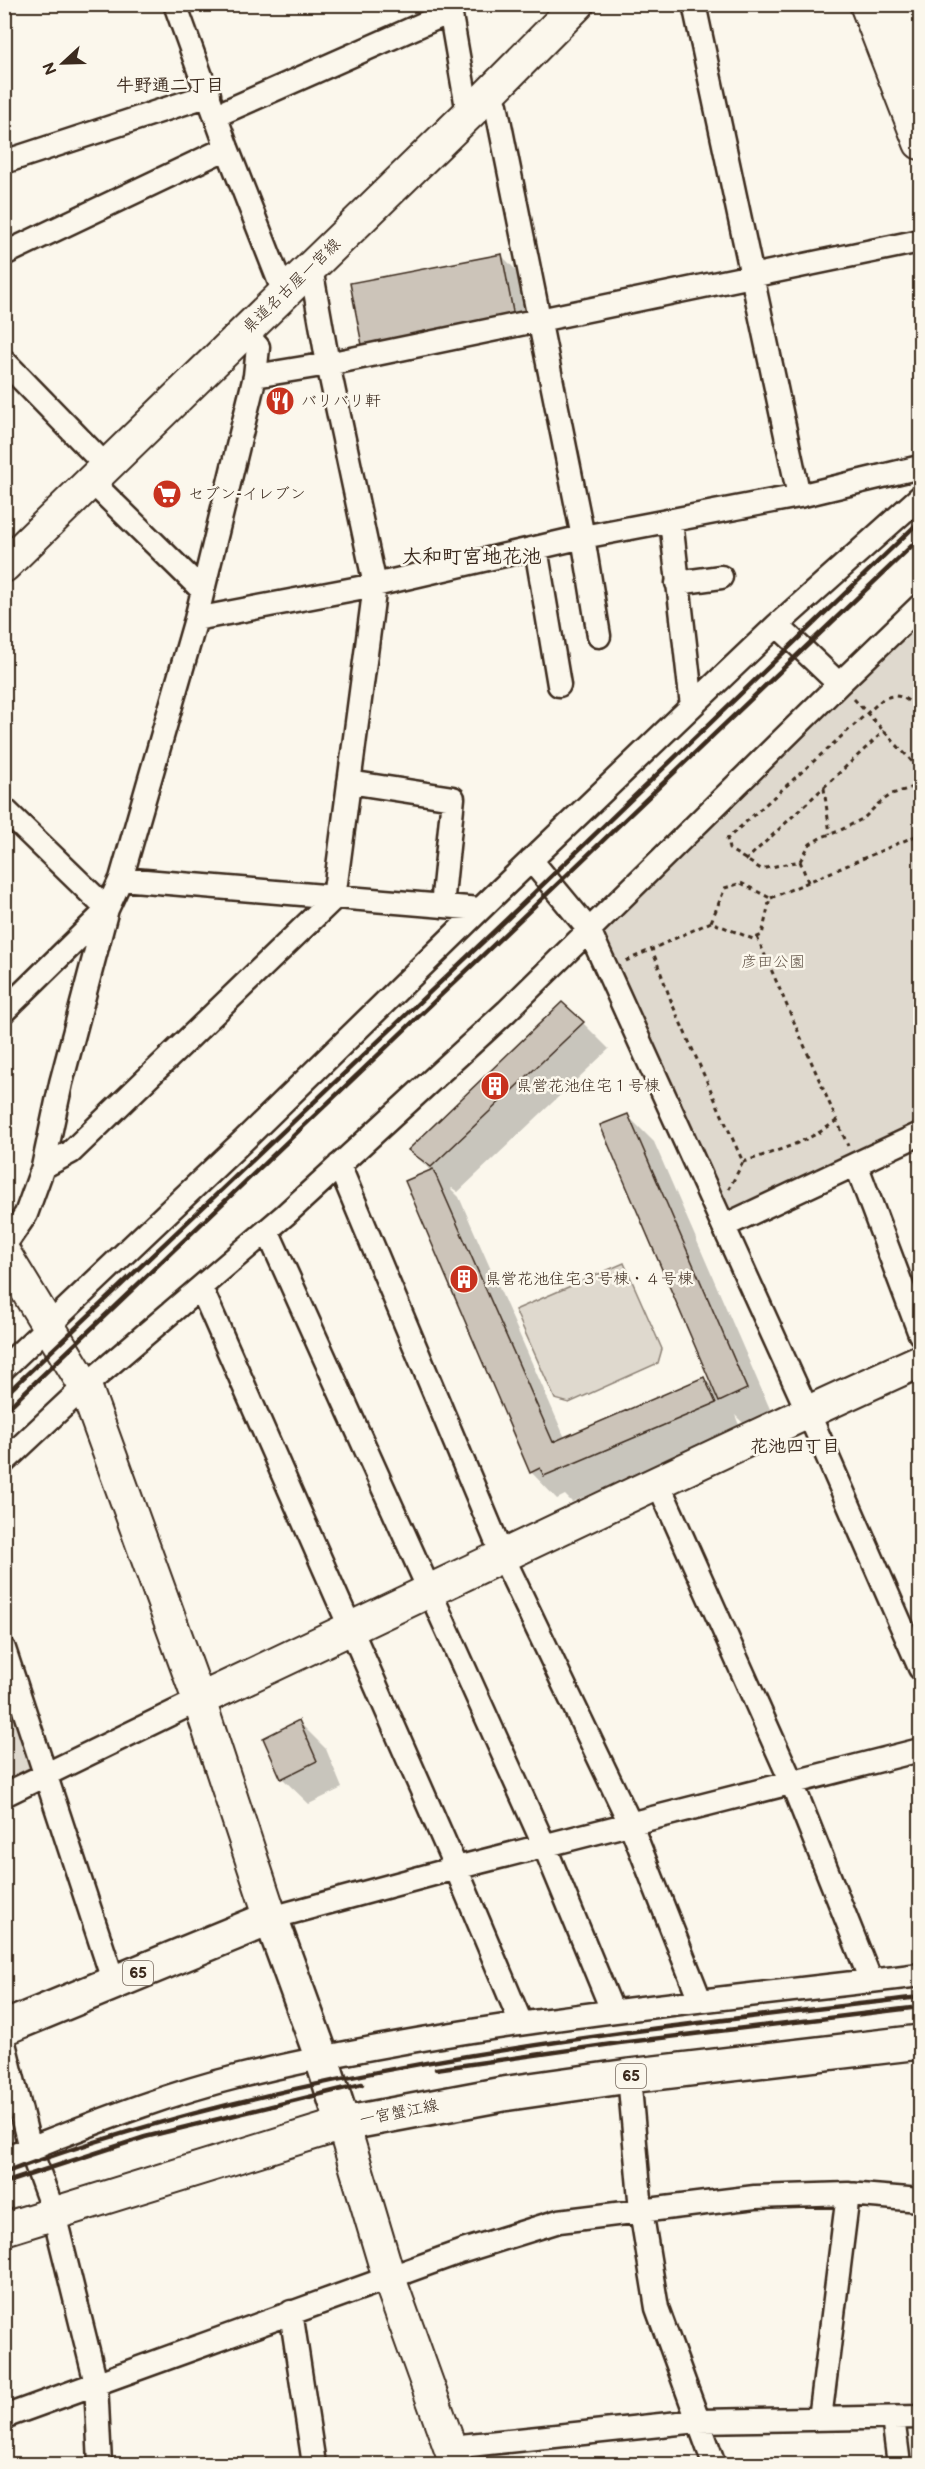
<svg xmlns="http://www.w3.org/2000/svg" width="925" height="2469" viewBox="0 0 925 2469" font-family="'Balsamiq Sans','Klee One',sans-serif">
	<rect width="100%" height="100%" fill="#fbf7ec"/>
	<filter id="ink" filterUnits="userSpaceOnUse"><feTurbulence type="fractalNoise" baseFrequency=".0167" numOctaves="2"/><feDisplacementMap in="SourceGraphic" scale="12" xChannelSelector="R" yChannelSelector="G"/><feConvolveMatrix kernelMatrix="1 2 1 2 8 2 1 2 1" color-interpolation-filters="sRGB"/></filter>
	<g filter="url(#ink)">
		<path fill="#dfd9ce" stroke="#8d8276" stroke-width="1.5" d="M920,613V1139L725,1222L600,931Z
			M624,1263L662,1349L658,1363L569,1403L555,1399L515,1310Z
			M4,1654L38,1764L5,1780H4Z"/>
		<path fill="#0003" d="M502,256L520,274L531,335L382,362L363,344Z
			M583,1023L609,1049L458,1192L452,1188L451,1189L459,1197L565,1438L704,1378L716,1391L627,1115L654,1142L773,1416L747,1427L735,1415L741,1430L572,1502L565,1495L557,1499L531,1472L431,1171L410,1150Z
			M299,1722L326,1749L342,1788L309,1804L282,1778Z"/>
		<path fill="#ccc4b9" stroke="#3b2a1e" stroke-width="1.5" d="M502,254L514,317L362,345L350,283Z
			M562,1002L584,1022L431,1167L408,1150Z
			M628,1114L747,1389L719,1402L600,1125Z
			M433,1169L553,1442L704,1377L716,1403L544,1476L540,1468L530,1473L405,1181Z
			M299,1720L317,1761L281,1779L263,1738Z"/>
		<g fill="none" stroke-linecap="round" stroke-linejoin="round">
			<g stroke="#3b2a1e" stroke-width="27">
				<path id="street" d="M175,4L227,148L284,293
					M449,4L468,113
					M694,4L799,496
					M486,97L496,105L583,537L599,636
					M217,115L450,12
					M4,162L209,95
					M4,254L227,148
					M4,361L106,466
					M255,376L328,364L920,241
					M91,481L202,590
					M671,521L692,706
					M536,548L559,685
					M677,583L721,577
					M196,619L375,585L583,537L799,496L920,467
					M777,625L839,684
					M349,782L453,798L442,906
					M4,809L107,909
					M531,860L589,930L808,1412L920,1668
					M121,879L480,909
					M4,1011L106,911
					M856,1164L920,1334
					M339,1165L503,1557L630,1823L700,2000
					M43,1167L71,1152L334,898L375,585L328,364L311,268
					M724,1226L920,1134
					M267,1230L544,1845L612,2010
					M4,1246L26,1214L43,1167L61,1083L107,909L121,879L196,619L255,376L258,347L244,332
					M201,1288L456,1868L521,2023
					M4,1368L245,1139L500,890L692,706L777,625L920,497
					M4,1462L85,1386L285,1215L507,1011L839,684L920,606
					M658,1483L792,1783L871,1981
					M4,1649L114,1983
					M4,1795L199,1700
					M271,1918L456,1868L920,1750
					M4,2043L30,2148L54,2214L96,2383L100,2464
					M629,2076L641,2210L657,2308L714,2464
					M4,2158C82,2128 159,2096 240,2076C464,2022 693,2003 920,1975
					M291,2312L314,2464
					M4,2417L460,2252L559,2221L755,2197L848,2194L920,2200
					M893,2418L899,2464
					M820,2419L848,2194
					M451,2447L698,2421L920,2417"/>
			</g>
			<g stroke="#3b2a1e" stroke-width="36">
				<path id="secondary" d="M866,4L920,143
					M896,4L920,67
					M4,566L486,97L578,4
					M4,1253L85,1386L199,1700L271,1918
					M199,1700C440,1587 678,1470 920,1361
					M4,2229L343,2124L389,2278L456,2464"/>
			</g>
			<g stroke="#3b2a1e" stroke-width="38">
				<path id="primary" d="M4,2028L271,1918L319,2050L343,2124L503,2094L629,2076L920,2042"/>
			</g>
			<path stroke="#3b2a1e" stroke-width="3" stroke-dasharray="4.5 4.5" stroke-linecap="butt" d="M854,699L920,770
				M824,788L830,834
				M745,861L884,731
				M800,861L810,844L822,837L839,831L864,818L878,804L892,794L920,785
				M808,882L800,861L761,869L729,849L727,839L883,699C901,691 908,700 920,712
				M741,883L770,898L762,935L753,939L711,922L725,888Z
				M771,898L920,834
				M711,922L652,949L673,1006L743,1162L729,1189
				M757,937L848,1146
				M626,961L652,949
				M743,1162C776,1151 810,1142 837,1120"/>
			<use href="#street" stroke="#fbf7ec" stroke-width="22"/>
			<use href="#secondary" stroke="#fbf7ec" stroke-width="32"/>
			<use href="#primary" stroke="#fbf7ec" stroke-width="33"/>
			<path stroke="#3b2a1e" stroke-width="4.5" d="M4,1396L507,919L920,521
				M4,1412L920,538
				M436,2069L619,2043L920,2007
				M4,2173C298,2064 612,2033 920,1997
				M4,2183L145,2137L362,2084"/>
		</g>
	</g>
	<defs>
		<g id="restaurant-disc" transform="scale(1.5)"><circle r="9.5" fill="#c8321e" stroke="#fbf7ec"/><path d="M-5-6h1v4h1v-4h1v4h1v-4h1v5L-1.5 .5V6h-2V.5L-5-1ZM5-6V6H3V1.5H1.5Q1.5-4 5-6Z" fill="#fff"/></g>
		<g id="supermarket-disc" transform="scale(1.5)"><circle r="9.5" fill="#c8321e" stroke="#fbf7ec"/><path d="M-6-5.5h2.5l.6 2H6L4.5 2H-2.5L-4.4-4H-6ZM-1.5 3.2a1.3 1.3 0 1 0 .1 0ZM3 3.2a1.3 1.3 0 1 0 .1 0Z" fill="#fff"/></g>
		<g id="building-disc" transform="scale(1.5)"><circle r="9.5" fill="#c8321e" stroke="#fbf7ec"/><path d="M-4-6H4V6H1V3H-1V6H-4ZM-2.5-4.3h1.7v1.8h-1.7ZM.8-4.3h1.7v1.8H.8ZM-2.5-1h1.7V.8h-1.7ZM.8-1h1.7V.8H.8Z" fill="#fff"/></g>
	</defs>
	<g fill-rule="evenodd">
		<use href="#restaurant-disc" x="280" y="401"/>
		<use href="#supermarket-disc" x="167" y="494"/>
		<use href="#building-disc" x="495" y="1086"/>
		<use href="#building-disc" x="464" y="1279"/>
	</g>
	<g text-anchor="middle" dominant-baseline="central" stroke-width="5" stroke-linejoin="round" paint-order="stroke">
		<g fill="#fbf7ec" stroke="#75685c" stroke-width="1.5">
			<rect x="123" y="1961" width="30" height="24" rx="4.5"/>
			<rect x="616" y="2064" width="30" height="24" rx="4.5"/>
		</g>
		<g font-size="15" font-weight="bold" fill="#3b2a1e">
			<text x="138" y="1973">65</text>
			<text x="631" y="2076">65</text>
		</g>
		<g font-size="16" fill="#3b2a1e" stroke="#fbf7ec">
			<text transform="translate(292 286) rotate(-44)">県道名古屋一宮線</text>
			<text transform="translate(399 2113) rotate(-11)">一宮蟹江線</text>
		</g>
		<g font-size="16" fill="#3b2a1e" stroke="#fbf7ec" text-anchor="start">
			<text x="301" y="401">バリバリ軒</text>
			<text x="188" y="494">セブン-イレブン</text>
			<text x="516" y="1086">県営花池住宅１号棟</text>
			<text x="485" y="1279">県営花池住宅３号棟・４号棟</text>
		</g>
		<g font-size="16" fill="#64564a" stroke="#fbf7ec">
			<text x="773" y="962">彦田公園</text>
		</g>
		<g font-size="18" font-weight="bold" fill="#3b2a1e" stroke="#fbf7ec">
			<text x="170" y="85">牛野通二丁目</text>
			<text x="795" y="1446">花池四丁目</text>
		</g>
		<g font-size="20" font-weight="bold" fill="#3b2a1e" stroke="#fbf7ec">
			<text x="472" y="557">大和町宮地花池</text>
		</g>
	</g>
	<rect width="925" height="2469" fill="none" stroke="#fbf7ec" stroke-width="24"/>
	<rect x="12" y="12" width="901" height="2445" fill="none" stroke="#3b2a1e" stroke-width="2" filter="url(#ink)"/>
	<g transform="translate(63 63) rotate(248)" stroke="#fbf7ec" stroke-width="4.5" paint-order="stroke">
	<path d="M0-4.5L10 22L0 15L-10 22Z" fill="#3b2a1e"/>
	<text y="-9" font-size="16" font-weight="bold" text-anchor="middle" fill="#3b2a1e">N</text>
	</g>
</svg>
